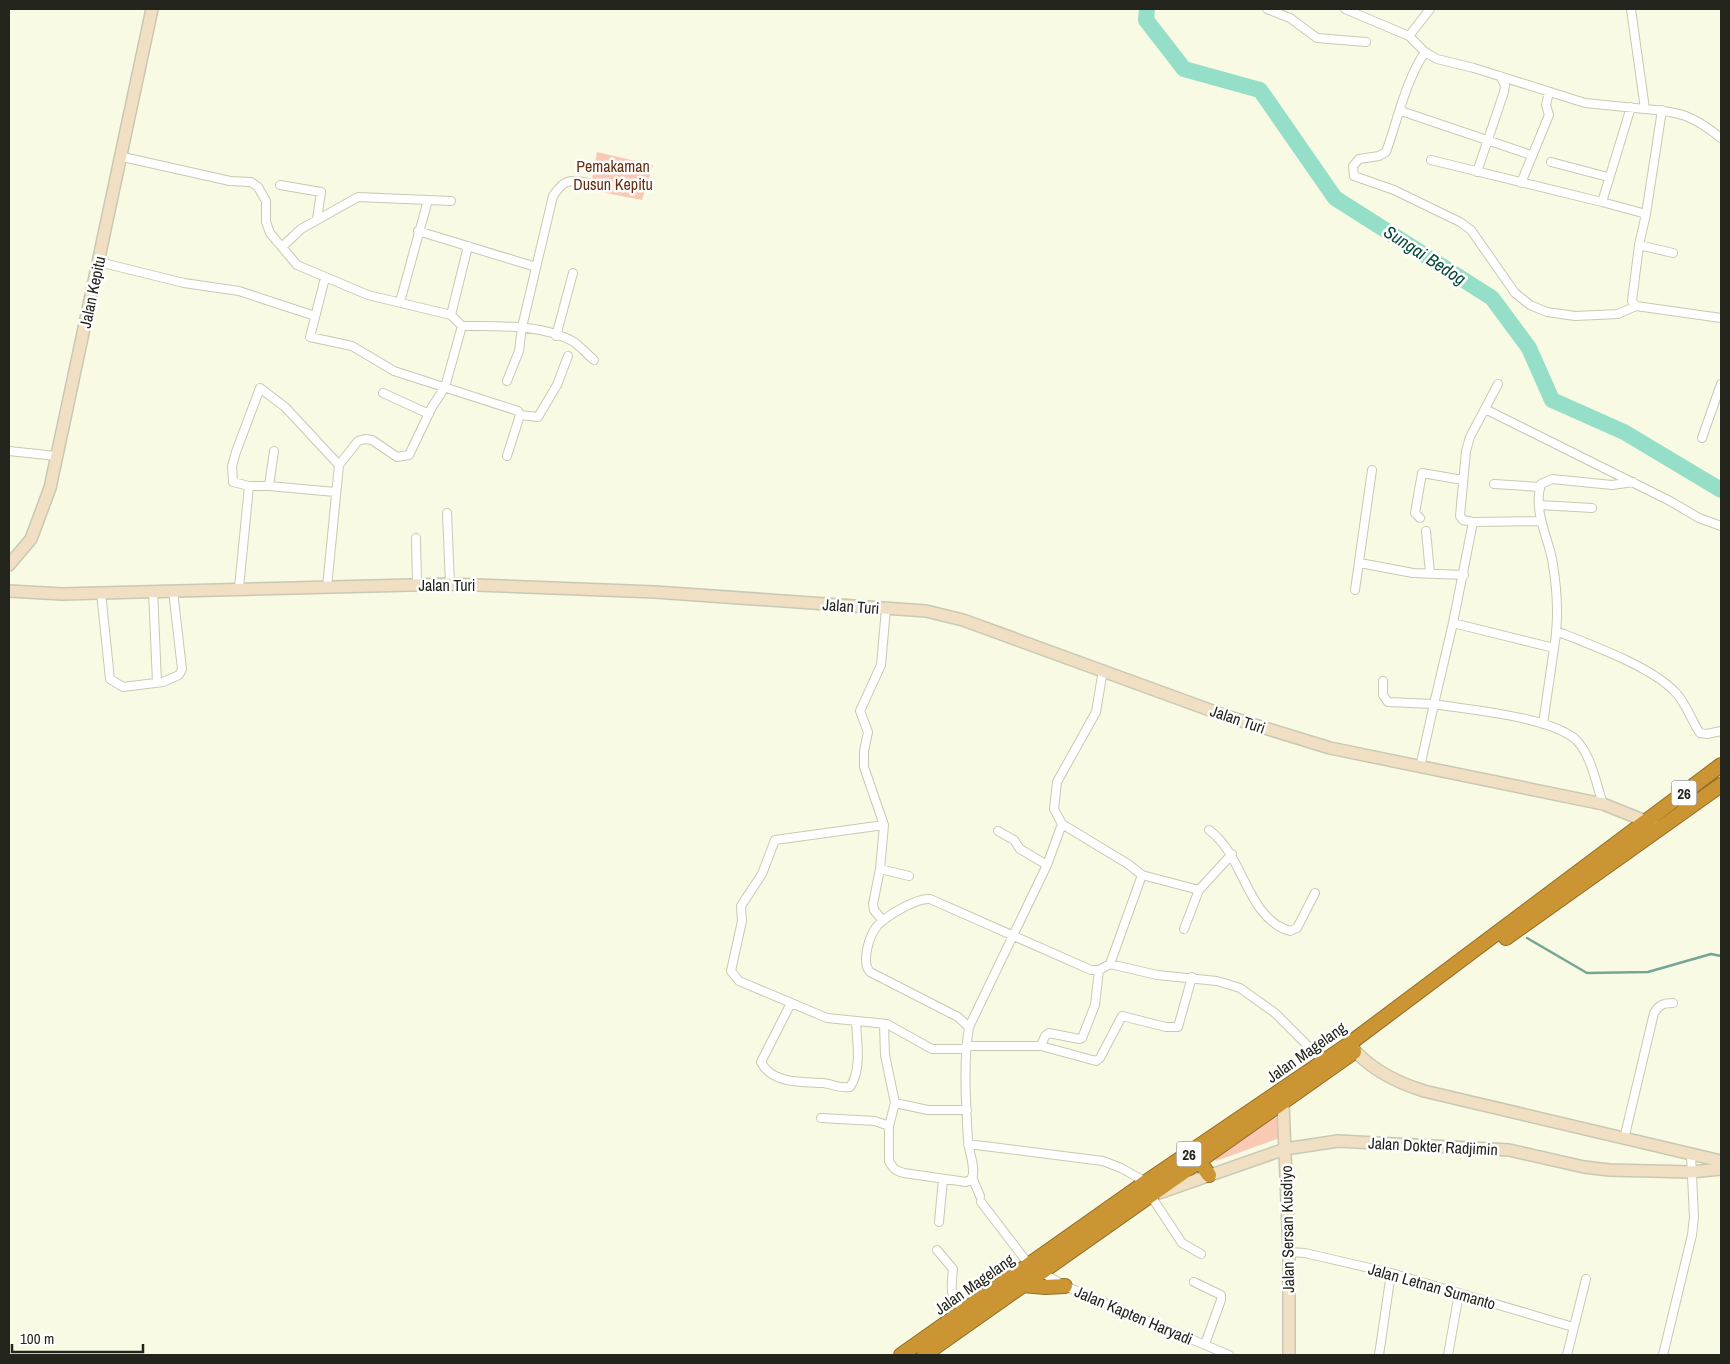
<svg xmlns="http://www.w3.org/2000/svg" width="1730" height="1364" viewBox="0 0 1730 1364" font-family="'Archivo Narrow',sans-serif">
	<rect width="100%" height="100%" fill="#f9fae4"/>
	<path fill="#fac9b3" d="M597,152L653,165L642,200L590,190Z
		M1273,1117L1277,1118L1279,1136L1277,1139L1216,1161L1214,1157Z"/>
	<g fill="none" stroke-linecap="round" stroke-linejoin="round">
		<path stroke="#73a694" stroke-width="2.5" d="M1527,938L1587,973L1648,972L1711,954L1721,956"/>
		<path stroke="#95dec8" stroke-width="16" d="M1147,9L1146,20L1184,69L1260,90L1335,198L1492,298L1529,348L1552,400L1624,432L1721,490"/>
		<g stroke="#c8c9b4" stroke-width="10">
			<path id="street" d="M1267,9L1290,18L1317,38L1366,42
				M1345,9L1409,36L1425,52L1437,59L1474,68L1585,103L1645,109
				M1631,9L1645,109C1681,112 1692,115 1721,138
				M1409,36L1430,9
				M1425,52C1405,82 1398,119 1386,152L1379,156L1359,159L1353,166L1354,176L1394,190L1460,222L1471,230L1515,293L1530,305L1547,312L1575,316L1618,314L1636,306
				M1631,107L1602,202L1646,214L1639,245L1632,301L1636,306L1721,318
				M1401,111L1531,155
				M123,157L230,181L251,182L258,187L266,201V222L270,233L297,265L368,295L451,315L462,326C497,326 543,324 574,342C581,347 588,355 594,360
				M1431,160L1602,202
				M1551,162L1608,177
				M1477,172L1504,92L1505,85L1500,76
				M1521,183L1549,115L1546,105L1549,92
				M280,185L321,192L317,219
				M1646,214L1662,110
				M418,231L536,267
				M1639,245L1673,253
				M282,247L301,229L358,197L451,201
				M99,262L184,283L239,291L315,316
				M325,278L310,337L352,346L394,371L518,411L520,415L507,456
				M400,302L428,200
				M451,315L468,246
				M556,336L573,273
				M507,381L519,351L522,327L553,196C565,178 569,180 589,183
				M1498,384L1470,437L1466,451L1460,516L1463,520L1473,522L1540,521
				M383,393L429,414
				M1485,409L1670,501L1699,518L1721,526
				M520,415L538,417L557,385L568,356
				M1702,438L1721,384
				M9,451L56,456
				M274,451L269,486L335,492
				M1494,484L1540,487
				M249,486L233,482L232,466L236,452L260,388L285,407L339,465
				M1540,505L1592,508
				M447,513L450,584
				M1420,518L1415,513L1422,473L1463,480
				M1426,531L1430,573
				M416,538L417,584
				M1360,563L1413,573L1464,575
				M327,587L339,465L358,441L365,439L372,440L397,457L409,455L432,407L445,387L462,326
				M239,588L249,486H269
				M1355,590L1372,470
				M153,591L157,682
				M101,593L110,679L123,687L163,682L179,675L182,669L173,591
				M1453,623L1473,522
				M1556,631C1589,644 1653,667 1676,693C1687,705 1691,720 1700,733L1707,734L1721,731
				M1554,648C1559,620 1557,587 1552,559C1547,535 1533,509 1541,484L1552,479L1612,485L1633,482
				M1103,670L1096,712L1057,782L1054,809L1062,824L1128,864L1142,875L1110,964
				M1383,681V695L1388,702L1434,704L1453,623L1554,648L1543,724
				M1420,767L1434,704C1470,710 1545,716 1574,738C1591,752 1596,784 1603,804
				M884,825L775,840L762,874L741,906L742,921L731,971L739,981L827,1018L887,1024L932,1049H966
				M1209,830C1245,856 1246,918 1290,931L1297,928L1315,893
				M998,831L1014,840L1020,849L1047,865
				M880,869L909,876
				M1142,875L1199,890
				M883,921L874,910L873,904L880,869L884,825L864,767V751L868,732L860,711L881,665L886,609
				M1184,929L1199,890L1232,854
				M791,1003L761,1062C772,1084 802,1082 823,1083C833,1084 840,1089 850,1087C862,1070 857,1042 856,1022
				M884,1024L885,1055L895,1103L889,1126V1161C893,1169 896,1171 904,1173L966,1182L972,1179C976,1167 969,1153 968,1141C966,1103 963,1064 969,1027L958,1017L870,972C861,962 869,935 878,925C888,915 916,898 930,899L1091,970H1099L1110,964L1157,975L1217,981L1240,988L1275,1013L1324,1062
				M969,1027L1047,865L1062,824
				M966,1046H1041L1045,1036L1049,1033L1079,1039L1082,1038L1095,1005L1099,970
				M1041,1046L1096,1061L1100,1058L1122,1016L1166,1027H1178L1192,977
				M895,1103L928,1110H967
				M821,1118L875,1121L889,1126
				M1624,1139L1654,1013C1659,1005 1663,1003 1673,1003
				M968,1144L1103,1161L1121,1168L1146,1182
				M972,1177L980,1196
				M1151,1196L1182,1243L1201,1254
				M981,1202L1030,1266
				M939,1222L943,1179
				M937,1250L953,1269C951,1293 949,1291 963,1312
				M1289,1252L1305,1253L1391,1273L1573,1327
				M1041,1272L1065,1286L1229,1355
				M1194,1282L1221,1295V1300L1205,1344
				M1379,1355L1391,1273
				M1448,1355L1459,1293
				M1567,1355L1586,1279
				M1663,1355L1692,1235L1694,1217L1691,1155"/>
		</g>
		<g stroke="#c8c9b4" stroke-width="14">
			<path id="secondary" d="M9,565L31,539L50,488L152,9
				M9,591L62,594L450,584L655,592L926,611L963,620L1229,717L1330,748L1603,804L1653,824
				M1350,1045C1369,1069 1395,1082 1424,1091L1721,1161
				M1283,1103L1289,1252V1355
				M1159,1193L1285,1149L1338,1141L1509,1150L1584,1167L1609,1170L1691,1172L1721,1169"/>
		</g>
		<g stroke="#916d2b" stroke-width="16">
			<path id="highway" d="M1506,938L1721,785
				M1199,1161L1209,1175
				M1023,1285L1045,1287L1065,1286
				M901,1355L1146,1182L1349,1044L1721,765
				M924,1355L1354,1052"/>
		</g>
		<use href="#street" stroke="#fff" stroke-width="8"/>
		<use href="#secondary" stroke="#f0dfc2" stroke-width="11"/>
		<use href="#highway" stroke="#cc9533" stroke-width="14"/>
	</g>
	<g text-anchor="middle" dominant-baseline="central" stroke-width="5" stroke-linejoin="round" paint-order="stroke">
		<g fill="#fff" stroke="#656660" stroke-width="1">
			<rect x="1671.5" y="780.5" width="25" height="25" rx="4"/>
			<rect x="1176.5" y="1141.5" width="25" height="25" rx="4"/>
		</g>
		<g font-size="15" font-weight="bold" fill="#23241c">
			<text x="1684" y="793">26</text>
			<text x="1189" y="1154">26</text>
		</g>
		<g font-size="16" fill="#652f11" stroke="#fff">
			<text x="613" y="166">Pemakaman<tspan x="613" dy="18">Dusun Kepitu</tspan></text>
		</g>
		<g font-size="16" fill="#23241c" stroke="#fff">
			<text transform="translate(92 292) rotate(-78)">Jalan Kepitu</text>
			<text x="447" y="585">Jalan Turi</text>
			<text transform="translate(851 606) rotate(4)">Jalan Turi</text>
			<text transform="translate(1238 719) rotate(19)">Jalan Turi</text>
			<text transform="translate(1306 1052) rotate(-35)">Jalan Magelang</text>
			<text transform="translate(1433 1146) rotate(3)">Jalan Dokter Radjimin</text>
			<text transform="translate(1287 1229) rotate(-91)">Jalan Sersan Kusdiyo</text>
			<text transform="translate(974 1284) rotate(-35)">Jalan Magelang</text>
			<text transform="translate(1432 1286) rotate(16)">Jalan Letnan Sumanto</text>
			<text transform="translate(1134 1315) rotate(23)">Jalan Kapten Haryadi</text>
		</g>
		<g font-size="18" font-style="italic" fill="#08493b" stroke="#fff">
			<text transform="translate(1425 255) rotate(33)">Sungai Bedog</text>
		</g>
	</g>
	<rect width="1730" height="1364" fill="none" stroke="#23241c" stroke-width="20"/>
	<path d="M12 1344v8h131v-8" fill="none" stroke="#23241c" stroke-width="2.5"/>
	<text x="20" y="1344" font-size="15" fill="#23241c" stroke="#ffffff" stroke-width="4" paint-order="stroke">100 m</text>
</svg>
